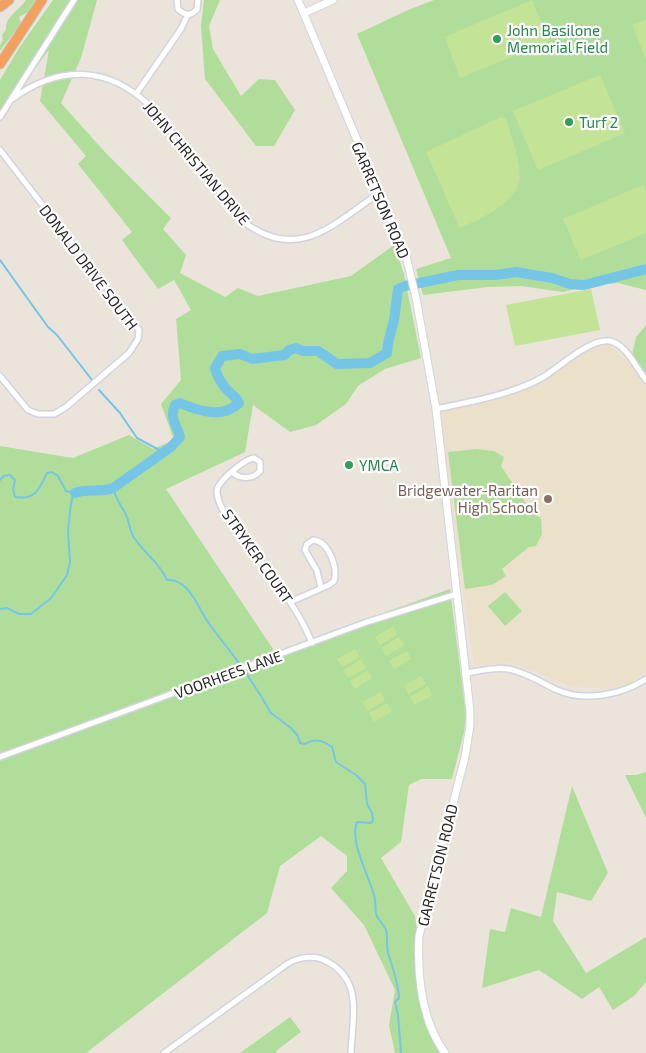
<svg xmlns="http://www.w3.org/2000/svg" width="646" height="1053" viewBox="0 0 646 1053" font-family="'Exo 2',sans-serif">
	<rect width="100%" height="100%" fill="#eae4db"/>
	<path fill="#ebe1cb" d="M605,341L646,381V671L623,689L573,687L515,663L474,665L436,409L539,379Z"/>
	<path fill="#b1dd9b" d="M26,0H35L28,12L19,17L21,23L0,51V45L3,40L2,35L6,30C5,16 20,10 26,0Z
		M53,0H97L81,58L61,103L103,150L171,218L163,229L186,255L180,273L225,297L238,288L258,296L351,276L394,245L404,274L421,358L385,369L358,386L346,404L316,425L290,432L253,405L245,452L166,489L275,652L450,589L466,715L464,732L452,779H421L409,785L401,842L381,858L415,916L429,1023L450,1053H395L389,1025L395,990L364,925L331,888L347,871V856L321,836L280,866L267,913L86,1053H0V446L73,458L129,435L153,449L174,440L161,404L181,380L176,319L191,310L174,280L158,289L122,240L132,232L78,164L86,156L40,101L49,50L0,115V80L19,48Z
		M204,0H220L209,26L213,49L241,96L259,79L275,80L295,110L274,146H256L205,79L201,26Z
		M434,0H646V290L618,283L589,286L563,292L521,286L488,287L423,295L416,269L451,258L357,34L408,10Z
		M646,325V373L632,356L636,337Z
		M477,449L494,451L504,457L501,466L533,514L541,518L542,534L536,546L529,547L502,569L506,576L492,585L465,589L448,452Z
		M505,592L522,611L505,626L488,606Z
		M646,772V818L625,775H636Z
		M572,786L608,873L591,901L557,892L553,921L586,973L646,937V982L634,996L613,1010L599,987L582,999L539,970L482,988L490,929L505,932L511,908L541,917Z
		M290,1017L301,1032L276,1051L277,1053H240Z"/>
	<path fill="#c3e497" d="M532,0L550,41L460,78L445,37Z
		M646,20V59L632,25Z
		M600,75L625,133L538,170L513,111Z
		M501,117L506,119C511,136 522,163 519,180C515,204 480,219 460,228L426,152Z
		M643,185L646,191V233L581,260L563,219Z
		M591,289L600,330L515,346L506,305Z
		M393,626L397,635L380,645L375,637Z
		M399,637L404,645L386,656L381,648Z
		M355,649L360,657L342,667L337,659Z
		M407,651L411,659L394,669L389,661Z
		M361,659L366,668L348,678L344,670Z
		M368,670L372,678L355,689L350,681Z
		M421,676L426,684L408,694L404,686Z
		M428,686L432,695L415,705L410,697Z
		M381,692L385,700L368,711L363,702Z
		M387,703L392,711L374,722L369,713Z"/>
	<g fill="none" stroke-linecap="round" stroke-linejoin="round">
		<path stroke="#75c6e6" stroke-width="2" d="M0,260L48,327L57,335L92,380
			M99,390L120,413L137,438L163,452
			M0,480L4,476L10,475L15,480L13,489L15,497C35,500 39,490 47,473L52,472L58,476L66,491L75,493L72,498L70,511L68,531L70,562L67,575L51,598L31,614H19L7,608L0,609
			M113,488C116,499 120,504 125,513C130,521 129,532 135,539C145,554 160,563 167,580C190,578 199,611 210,625C220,639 231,651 240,665
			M246,673L261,696L271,713L291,728L298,736L300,743L305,744C315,738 322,740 332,747L336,762L356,775L365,784L367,804L372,813L373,820L371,823L357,822C349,841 369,876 374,895C376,901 375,908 376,914C378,920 384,924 386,930C388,937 386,946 388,953C393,968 398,982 399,998L395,1002L398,1015L401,1053"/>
		<path stroke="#75c6e6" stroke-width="10" d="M75,493C88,488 100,493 113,488L171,447L180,437C177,425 169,418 175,405L180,403C199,411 222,419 239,403C236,397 232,394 227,390C221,383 217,376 215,368L222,356L240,354L252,359L285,355L289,350L296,348L303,351H318L337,364L370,363L387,353L388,343L394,320L398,289L405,286L458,275H496L516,272L552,278L570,284L584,285L646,269"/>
		<g stroke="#d1d3e1" stroke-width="8">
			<path id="street" d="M177,0L178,9C185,16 192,16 197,9L198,0
				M136,94L181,29L188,14
				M11,100C59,64 109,65 152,108L244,222C298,263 334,224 379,193
				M0,117L74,0
				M0,150L139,330L138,339L129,353L66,407L54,414H38L28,410L0,376
				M436,409C468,402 515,394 543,377C560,367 590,338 610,341C627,345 636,368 646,380
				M232,472C240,480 253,479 260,471V462L254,458C245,459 216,482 217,492C218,508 232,523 241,535C266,570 296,603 312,643
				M290,602L329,585L334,581C338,568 329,541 313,540L307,544L305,550L317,571L321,588
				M466,673C479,671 494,667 508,669C525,672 542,683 557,690C585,702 621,695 646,679
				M0,757L367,622L457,594
				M164,1053L287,964C299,957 315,954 328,962C364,982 352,1019 351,1053"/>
		</g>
		<g stroke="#d1d3e1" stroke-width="9">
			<path id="secondary" d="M298,0L406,256L416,298L436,409L470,711V725L465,757L419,936C417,976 421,1020 445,1053
				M304,13L333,0"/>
		</g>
		<g stroke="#c3c3c3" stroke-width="11">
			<path id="highway" d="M0,7L9,0
				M0,64L42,0"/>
		</g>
		<use href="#street" stroke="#fff" stroke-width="5"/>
		<use href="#secondary" stroke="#fff" stroke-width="7"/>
		<use href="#highway" stroke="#f3a05e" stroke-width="9"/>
	</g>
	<g fill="#2e9e5b" stroke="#fff" stroke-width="2">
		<circle cx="497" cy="39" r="5"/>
		<circle cx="569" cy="122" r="5"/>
		<circle cx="349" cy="465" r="5"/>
	</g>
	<circle fill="#8d6e63" stroke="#fff" stroke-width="2" cx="548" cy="499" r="5"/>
	<g text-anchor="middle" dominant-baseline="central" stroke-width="4.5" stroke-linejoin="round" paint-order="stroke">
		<g font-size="15" fill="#27864d" stroke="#fff" text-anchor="start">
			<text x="507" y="30">John Basilone<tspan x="507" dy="17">Memorial Field</tspan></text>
			<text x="579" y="122">Turf 2</text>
			<text x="359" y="465">YMCA</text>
		</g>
		<g font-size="15" fill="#292929" stroke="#fff">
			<text transform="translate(197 163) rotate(50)">JOHN CHRISTIAN DRIVE</text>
			<text transform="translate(381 200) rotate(67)">GARRETSON ROAD</text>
			<text transform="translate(89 267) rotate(53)">DONALD DRIVE SOUTH</text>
			<text transform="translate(258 556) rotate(55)">STRYKER COURT</text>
			<text transform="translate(228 674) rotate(-20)">VOORHEES LANE</text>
			<text transform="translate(437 865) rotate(-76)">GARRETSON ROAD</text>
		</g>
		<g font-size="15" fill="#785e54" stroke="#fff" text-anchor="end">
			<text x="538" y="490">Bridgewater-Raritan<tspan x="538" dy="17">High School</tspan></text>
		</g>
	</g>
</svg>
